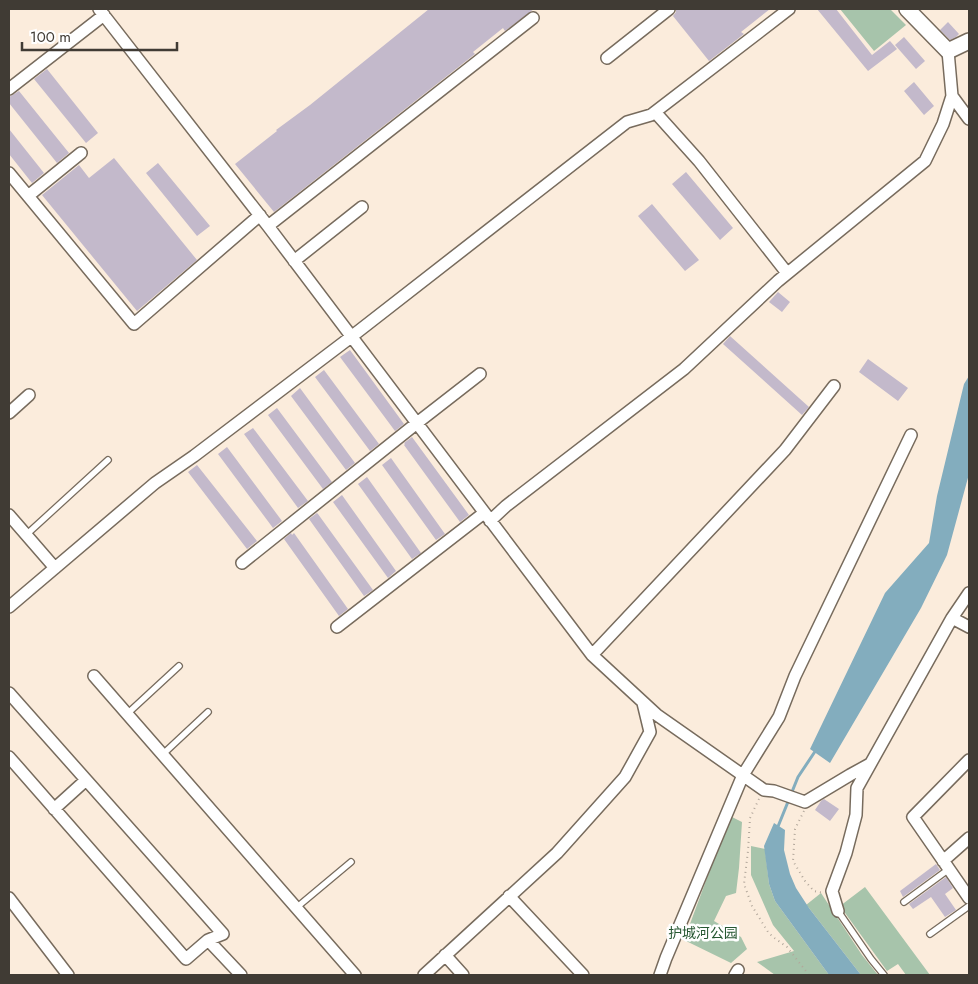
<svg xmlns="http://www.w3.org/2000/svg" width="978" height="984" viewBox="0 0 978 984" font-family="Jost,'Noto Sans SC',sans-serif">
	<rect width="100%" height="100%" fill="#fbecdc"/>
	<path fill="#a7c4ab" d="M840,9H890L906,25L874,51Z
		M730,816L742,822L739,868L736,893L726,896L714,921L741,937L747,949L731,963L684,940Z
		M751,846L765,849L769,884L775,901L829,975H775L757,962L794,951L773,925L751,875Z
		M865,887L930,975H906L898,964L887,971L840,906Z
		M821,893L862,955L878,975H861L809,908L806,905Z"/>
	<path fill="#83adbe" d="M969,376V474L947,555L921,608L830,763L810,749L885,593L929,543L937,496L964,384Z
		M774,823L785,830L784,850L790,874L796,888L809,908L861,975H829L775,901L769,884L764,846Z"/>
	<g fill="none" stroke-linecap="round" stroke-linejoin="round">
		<path stroke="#83adbe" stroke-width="3" d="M777,829L798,777L816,750"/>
	</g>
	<path fill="#c3b9cb" d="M429,9H534L505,31L503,28L473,52L475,54L274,212L235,164L277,131L276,130L310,105Z
		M676,9H770L741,32L744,34L709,61L673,16L676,12Z
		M817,9H836L872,55L890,41L897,49L868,71Z
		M948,22L959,34L956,37L950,40L940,30Z
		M904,37L925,61L916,69L895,45Z
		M47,69L98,133L86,143L34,79Z
		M914,82L934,106L924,115L904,91Z
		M19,91L69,153L57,163L9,103V97Z
		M9,129L44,173L32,183L9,154Z
		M114,158L197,260L137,311L42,195L79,165L89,178Z
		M158,163L210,226L197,236L146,173Z
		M686,172L733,228L720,240L672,184Z
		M652,204L699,260L685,271L638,216Z
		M778,292L790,302L782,312L769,302Z
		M730,336L809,407L802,415L723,344Z
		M350,350L404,424L395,431L340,357Z
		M868,359L908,388L898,401L859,372Z
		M324,370L379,444L370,451L315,377Z
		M300,388L355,463L346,470L291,396Z
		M277,408L332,482L323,489L268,415Z
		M253,428L308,501L298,508L244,434Z
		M412,437L469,515L460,522L404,445L405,444L404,443Z
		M227,447L282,521L273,528L218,454Z
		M391,458L445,534L436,540L382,465Z
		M197,465L257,541L247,549L188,472Z
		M367,477L421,553L412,559L358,484Z
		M342,495L396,571L388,578L333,502Z
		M317,513L318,514L373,590L364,596L309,519Z
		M291,533L292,535L294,533L348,609L339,616L284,539Z
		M824,799L839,809L830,821L815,810L821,801Z
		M936,864L940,870L903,897L900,891Z
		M946,877L953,888L945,894L956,910L945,917L931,897L913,909L909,904Z"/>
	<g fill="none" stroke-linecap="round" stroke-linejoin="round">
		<g stroke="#776b5d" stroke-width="8">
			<path id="service" d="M26,535L108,460
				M127,714L179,666
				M162,755L208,712
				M904,902L949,869
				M296,908L351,862
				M838,911L871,959L884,975
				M930,934L969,906"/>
		</g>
		<g stroke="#776b5d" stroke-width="14">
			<path id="minor" d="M99,9L268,226L592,655L657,715L764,790L774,791L805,802L850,775L870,764
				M607,58L669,9
				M9,89L104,15
				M952,96L969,119
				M655,112L699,161L787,273
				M9,173L134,324L260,215
				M28,196L81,153
				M268,226L533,18
				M294,261L362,207
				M9,413L29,395
				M9,515L55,568
				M490,521L506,506L684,369L778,281L925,161L943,124L952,96L948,51
				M242,563L417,423L480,374
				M9,607L155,483L194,456L351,337L627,122L651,115L789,9
				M952,618L969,627
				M337,627L484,513
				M592,655L785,450L834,386
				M94,676L355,975
				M9,693L223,934L208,940L186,959L9,757
				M969,760L913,817L969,898
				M54,809L86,780
				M943,861L969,838
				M509,896L583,975
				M9,898L68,975
				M838,911L832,891L846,853L856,815L857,788L952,618L969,593
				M208,940L241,975
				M445,955L463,975
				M424,975L557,853L625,777L650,732L643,703
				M660,975L666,958L743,775L779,717L795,676L911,435
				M735,975L738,970"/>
		</g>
		<g stroke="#776b5d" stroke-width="18">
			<path id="secondary" d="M907,9L948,51L969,41"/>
		</g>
		<path stroke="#b2a79b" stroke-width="2" stroke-dasharray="1 4" stroke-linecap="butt" d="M759,799L750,818L748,851L744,884L752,906L768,932L773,937L787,947L809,975
			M804,811L795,829L793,861L805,881L814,891L823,893"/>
		<use href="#service" stroke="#fff" stroke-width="5.5"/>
		<use href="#minor" stroke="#fff" stroke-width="11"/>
		<use href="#secondary" stroke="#fff" stroke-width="15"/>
	</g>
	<g text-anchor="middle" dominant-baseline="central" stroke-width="5" stroke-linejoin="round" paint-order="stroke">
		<g font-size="14" fill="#275832" stroke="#fff">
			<text x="703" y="933">护城河公园</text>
		</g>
	</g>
	<rect width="978" height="984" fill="none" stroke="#403b34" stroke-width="20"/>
	<path d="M22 42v8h155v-8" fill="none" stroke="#403b34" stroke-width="2.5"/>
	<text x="30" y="42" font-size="15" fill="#403b34" stroke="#ffffff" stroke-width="4" paint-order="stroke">100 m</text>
</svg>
